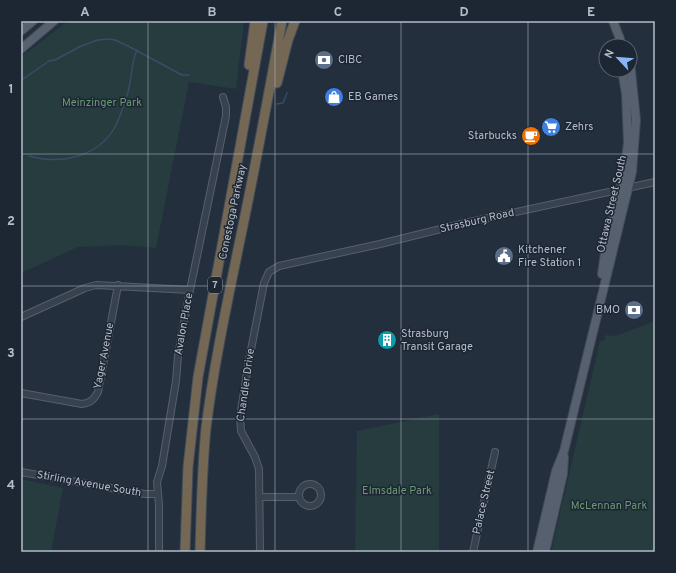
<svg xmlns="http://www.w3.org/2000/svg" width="676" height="573" viewBox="0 0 676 573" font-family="Overpass,sans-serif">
	<rect width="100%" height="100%" fill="#242f3e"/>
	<path fill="#263c3f" d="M68,21H244L236,89L189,82L156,248L123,245L78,247L21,273V57Z
		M655,321V552H551L600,341L605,340V335L616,336Z
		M439,414V552H355L357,431Z
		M21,479L63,488L51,552H21Z"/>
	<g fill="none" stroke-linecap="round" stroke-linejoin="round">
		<path stroke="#394c67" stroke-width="1.5" d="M23,79L49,61L55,60L81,46L98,40L107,39L115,40L128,46L182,75H189
			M277,104L283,103L287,93
			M29,156C61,165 98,157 115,127C121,116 124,103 128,92C132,78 131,63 137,50"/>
		<g stroke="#565f6c" stroke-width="8">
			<path id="minor" d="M21,317L85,288L96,285L190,290
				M21,393L82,404C91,403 94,399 98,392L118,285
				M21,472L145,494H157
				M299 495a11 11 0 1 1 22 0a11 11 0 1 1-22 0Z
				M260,497H299
				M159,552V505L157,482L162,466L176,381L178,356L190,290L226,116V107L223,97
				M260,552L259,469L255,457L241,431L240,417L249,360L264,283L269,272L279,266L380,244L465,223L655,182
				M473,552L495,452"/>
		</g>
		<g stroke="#414a57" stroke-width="10">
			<path id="major" d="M613,21L620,39V46
				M21,31L33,21
				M21,49L54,21
				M602,274L605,253L624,174L628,143L626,94L622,70
				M537,552L556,471L564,451L632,172L636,120L630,61
				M545,552L563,474L564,457"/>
		</g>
		<g stroke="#434c59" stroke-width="11">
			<path id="highway" d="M249,65L255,21
				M277,83L288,40L295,21
				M185,552L188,467L198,377L263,21
				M200,552C201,511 202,469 206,428C214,363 228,299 241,235C256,164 269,92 282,21"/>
		</g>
		<use href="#minor" stroke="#38414e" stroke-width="6"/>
		<use href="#major" stroke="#56606e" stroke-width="8"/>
		<use href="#highway" stroke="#746855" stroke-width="9"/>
	</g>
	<path fill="none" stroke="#b4bcc9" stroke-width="1" stroke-opacity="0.55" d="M148,21V552M275,21V552M401,21V552M528,21V552M21,154H655M21,286H655M21,419H655"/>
	<defs>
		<g id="bank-disc" transform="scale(1)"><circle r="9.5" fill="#5c6f8a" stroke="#1d2633"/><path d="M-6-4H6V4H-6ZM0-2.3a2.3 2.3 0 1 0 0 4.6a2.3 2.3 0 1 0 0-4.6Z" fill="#fff"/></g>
		<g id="shop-disc" transform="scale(1)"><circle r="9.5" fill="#3f7fe0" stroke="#1d2633"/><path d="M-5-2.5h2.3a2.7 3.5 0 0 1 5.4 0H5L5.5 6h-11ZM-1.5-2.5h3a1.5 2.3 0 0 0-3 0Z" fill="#fff"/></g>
		<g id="supermarket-disc" transform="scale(1)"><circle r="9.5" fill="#3f7fe0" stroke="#1d2633"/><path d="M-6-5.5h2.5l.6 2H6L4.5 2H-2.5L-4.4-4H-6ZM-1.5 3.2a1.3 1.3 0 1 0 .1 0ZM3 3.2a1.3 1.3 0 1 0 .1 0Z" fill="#fff"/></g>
		<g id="cafe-disc" transform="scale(1)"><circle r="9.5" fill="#e8710a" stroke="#1d2633"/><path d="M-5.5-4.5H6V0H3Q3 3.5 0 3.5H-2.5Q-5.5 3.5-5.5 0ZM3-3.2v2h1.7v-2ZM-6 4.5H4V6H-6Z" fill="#fff"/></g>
		<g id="civic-disc" transform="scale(1)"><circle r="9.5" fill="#5c6f8a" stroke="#1d2633"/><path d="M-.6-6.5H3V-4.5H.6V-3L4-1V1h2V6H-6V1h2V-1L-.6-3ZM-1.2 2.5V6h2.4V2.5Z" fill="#fff"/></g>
		<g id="building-disc" transform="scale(1)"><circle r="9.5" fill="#0f9aa8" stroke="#1d2633"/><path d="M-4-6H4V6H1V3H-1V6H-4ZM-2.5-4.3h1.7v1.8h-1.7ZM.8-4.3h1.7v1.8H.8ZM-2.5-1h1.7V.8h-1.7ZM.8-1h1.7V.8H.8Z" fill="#fff"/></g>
	</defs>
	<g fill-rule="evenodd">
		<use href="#bank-disc" x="324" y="60"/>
		<use href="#shop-disc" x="334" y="97"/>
		<use href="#supermarket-disc" x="551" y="127"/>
		<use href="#cafe-disc" x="531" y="136"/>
		<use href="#civic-disc" x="504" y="256"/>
		<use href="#bank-disc" x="634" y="310"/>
		<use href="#building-disc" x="387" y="340"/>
	</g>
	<g text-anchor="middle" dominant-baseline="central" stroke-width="3" stroke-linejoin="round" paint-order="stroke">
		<rect fill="#1d2633" stroke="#878f9c" stroke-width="1" x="208" y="277" width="14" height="16" rx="3"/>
		<g font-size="10" font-weight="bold" fill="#b4bcc9">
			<text x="215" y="285">7</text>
		</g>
		<g font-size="11" fill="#b4bcc9" stroke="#1d2633" text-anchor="start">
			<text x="338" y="60">CIBC</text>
			<text x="348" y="97">EB Games</text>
			<text x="565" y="127">Zehrs</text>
			<text x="517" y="136" text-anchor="end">Starbucks</text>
			<text x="518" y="250">Kitchener<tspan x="518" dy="13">Fire Station 1</tspan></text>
			<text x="620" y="310" text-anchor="end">BMO</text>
			<text x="401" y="334">Strasburg<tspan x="401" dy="13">Transit Garage</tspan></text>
		</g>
		<g font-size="11" fill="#6b9a76" stroke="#1d2633">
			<text x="102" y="103">Meinzinger Park</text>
			<text x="397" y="491">Elmsdale Park</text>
			<text x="609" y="506">McLennan Park</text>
		</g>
		<g font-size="11" fill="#b4bcc9" stroke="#1d2633">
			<text transform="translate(612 204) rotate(-77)">Ottawa Street South</text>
			<text transform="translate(233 212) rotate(-78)">Conestoga Parkway</text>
			<text transform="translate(477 221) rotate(-13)">Strasburg Road</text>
			<text transform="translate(184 324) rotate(-80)">Avalon Place</text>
			<text transform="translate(104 356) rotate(-79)">Yager Avenue</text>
			<text transform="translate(246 385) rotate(-82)">Chandler Drive</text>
			<text transform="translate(89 484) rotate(10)">Stirling Avenue South</text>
			<text transform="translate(484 502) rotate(-77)">Palace Street</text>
		</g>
	</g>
	<rect width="676" height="573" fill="none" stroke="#1d2633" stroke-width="44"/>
	<g transform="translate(618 58) rotate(296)"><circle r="19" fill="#1d2633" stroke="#59626f"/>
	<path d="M0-3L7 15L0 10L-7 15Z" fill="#8ab4f8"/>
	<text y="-6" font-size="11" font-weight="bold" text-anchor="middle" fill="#b4bcc9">N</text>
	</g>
	<rect x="22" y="22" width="632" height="529" fill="none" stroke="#b4bcc9" stroke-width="1.5"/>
	<g font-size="13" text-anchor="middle" font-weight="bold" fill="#b4bcc9">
		<text x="85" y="16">A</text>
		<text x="212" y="16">B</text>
		<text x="338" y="16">C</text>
		<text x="464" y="16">D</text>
		<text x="591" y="16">E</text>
		<text x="11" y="93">1</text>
		<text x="11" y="225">2</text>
		<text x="11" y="357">3</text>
		<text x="11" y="489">4</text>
	</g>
</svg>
